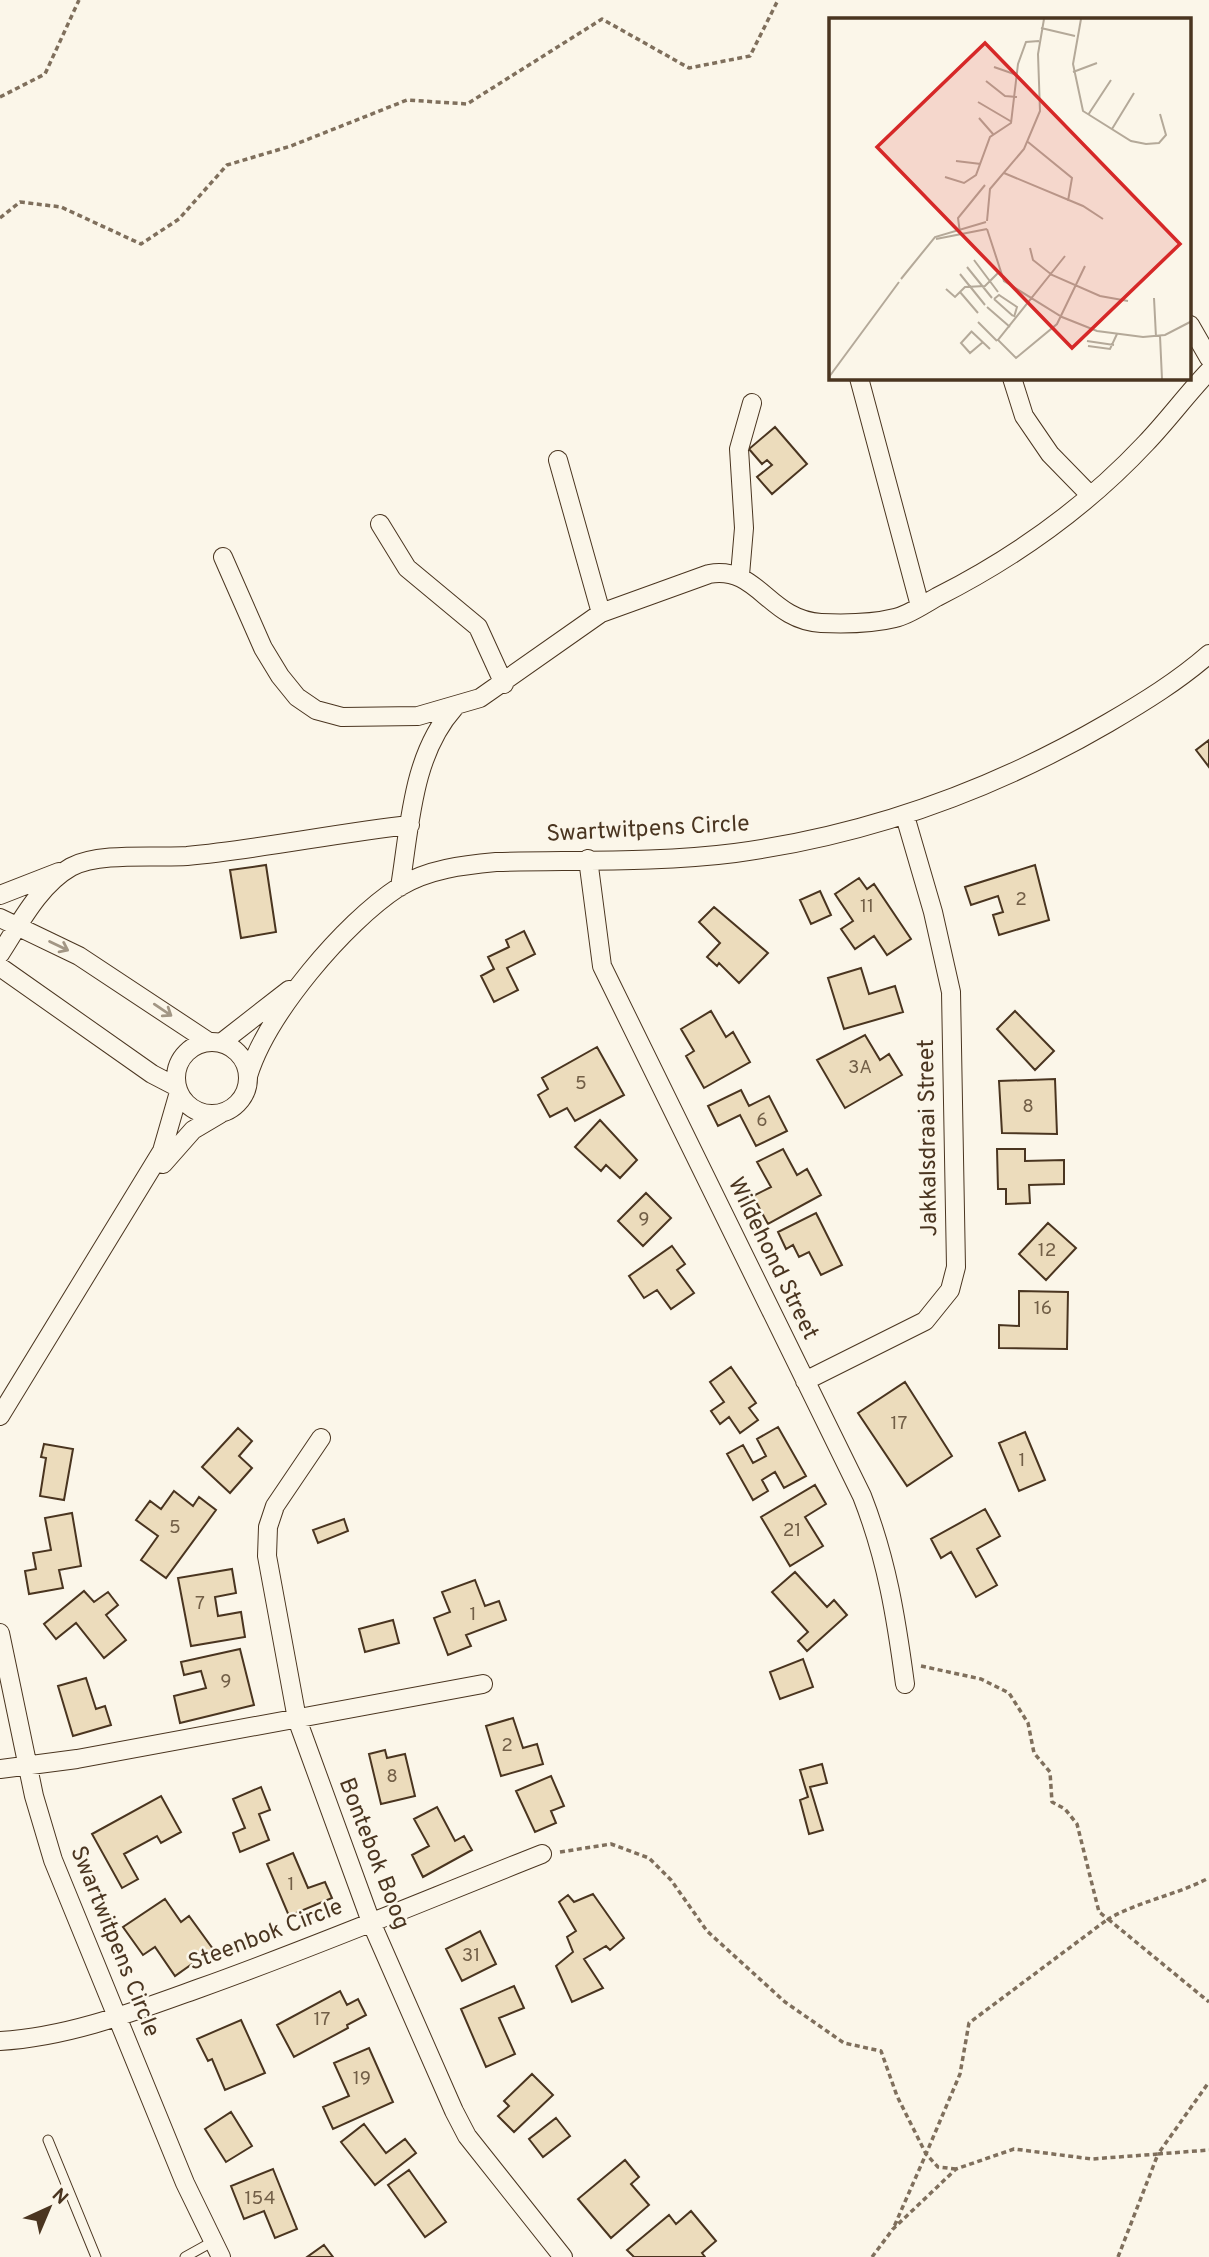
<svg xmlns="http://www.w3.org/2000/svg" width="1209" height="2257" viewBox="0 0 1209 2257" font-family="Overpass,sans-serif">
	<rect width="100%" height="100%" fill="#fbf6e9"/>
	<path fill="#ecdcbc" stroke="#4a3520" stroke-width="2" d="M775,427L807,464L772,494L757,477L772,465L767,460L762,464L749,449Z
		M1209,740V767L1196,750Z
		M266,865L276,932L241,938L230,870Z
		M1035,865L1049,920L999,935L993,915L1003,912L998,896L971,905L965,887Z
		M859,878L867,889L874,884L911,939L887,955L874,936L855,949L841,929L853,921L835,894Z
		M820,891L831,915L811,924L800,900Z
		M714,907L768,953L739,983L719,963L717,966L707,957L720,943L699,922Z
		M524,931L535,954L507,968L518,990L494,1002L481,976L494,969L488,957L509,947L506,940Z
		M861,968L869,994L895,986L903,1012L844,1029L828,978Z
		M711,1011L726,1037L733,1032L750,1062L704,1088L686,1056L694,1051L681,1029Z
		M1015,1011L1054,1051L1035,1070L997,1029Z
		M865,1035L880,1060L889,1054L902,1075L845,1108L817,1060Z
		M597,1047L624,1095L575,1121L567,1108L550,1117L538,1095L548,1089L542,1078Z
		M1055,1079L1057,1134L1002,1133L999,1081Z
		M741,1090L749,1106L769,1096L787,1131L756,1146L740,1115L718,1126L708,1106Z
		M600,1120L637,1160L620,1178L606,1165L601,1171L575,1147Z
		M783,1149L797,1175L807,1169L821,1195L768,1224L753,1196L771,1187L757,1162Z
		M997,1149H1025V1161L1064,1160V1184L1029,1185L1030,1203L1006,1204V1189H998Z
		M646,1193L671,1218L643,1246L618,1221Z
		M816,1213L842,1265L821,1275L809,1252L799,1257L793,1245L786,1249L778,1232Z
		M1048,1223L1076,1248L1046,1280L1019,1254Z
		M672,1246L685,1264L677,1270L694,1293L671,1309L657,1290L644,1298L629,1276Z
		M1019,1291L1068,1292L1067,1349L999,1348V1325L1019,1326Z
		M731,1367L756,1403L749,1408L758,1420L740,1433L729,1417L720,1424L711,1411L724,1402L710,1382Z
		M905,1382L952,1456L907,1486L858,1413Z
		M778,1427L806,1476L784,1488L775,1472L762,1480L768,1491L753,1500L727,1454L743,1445L753,1463L766,1456L757,1439Z
		M238,1428L252,1441L239,1456L252,1468L230,1493L202,1467Z
		M1025,1432L1045,1480L1019,1491L999,1443Z
		M44,1444L73,1449L64,1500L40,1496L46,1458L41,1457Z
		M815,1485L826,1504L805,1517L823,1546L790,1566L761,1517Z
		M174,1491L193,1506L199,1497L216,1510L166,1578L141,1560L158,1536L136,1520L150,1501L161,1509Z
		M985,1509L1000,1536L977,1549L997,1585L976,1597L951,1552L941,1558L931,1539Z
		M72,1513L81,1566L59,1570L63,1588L29,1594L25,1571L36,1569L33,1553L51,1550L45,1518Z
		M344,1519L348,1531L318,1543L313,1530Z
		M232,1569L236,1593L215,1597L218,1616L241,1612L245,1637L191,1646L178,1578Z
		M795,1572L827,1607L834,1600L847,1615L807,1651L798,1641L808,1632L772,1592Z
		M475,1580L485,1606L499,1601L506,1620L466,1635L471,1646L448,1655L434,1618L450,1612L442,1592Z
		M84,1591L94,1602L108,1592L118,1605L106,1615L126,1640L104,1658L76,1623L56,1639L44,1624Z
		M393,1620L399,1643L365,1652L359,1629Z
		M240,1649L254,1705L180,1723L174,1696L206,1688L201,1671L184,1675L181,1662Z
		M803,1659L813,1687L780,1699L770,1672Z
		M86,1678L96,1709L105,1706L111,1725L73,1736L58,1686Z
		M513,1718L523,1748L537,1744L543,1764L501,1776L486,1726Z
		M385,1750L387,1758L405,1754L415,1796L381,1804L369,1754Z
		M822,1764L827,1783L810,1787L823,1830L809,1834L800,1800L808,1797L800,1770Z
		M551,1776L564,1806L551,1811L556,1823L535,1832L516,1791Z
		M261,1787L270,1810L259,1814L269,1840L240,1852L233,1833L245,1828L233,1799Z
		M161,1796L181,1832L161,1843L157,1836L124,1854L138,1879L122,1888L92,1834Z
		M437,1807L455,1841L464,1836L472,1850L423,1877L412,1855L429,1846L414,1819Z
		M293,1853L308,1888L325,1882L332,1898L289,1916L267,1864Z
		M593,1894L624,1938L610,1950L606,1946L584,1959L603,1988L572,2002L556,1966L573,1952L567,1937L576,1931L559,1902L568,1895L574,1902Z
		M165,1899L181,1922L189,1916L213,1949L175,1976L155,1947L143,1955L123,1927Z
		M480,1931L496,1964L462,1981L446,1949Z
		M514,1986L524,2008L499,2018L515,2054L486,2067L461,2009Z
		M340,1991L347,2005L358,1999L366,2015L347,2025L348,2028L294,2057L277,2025Z
		M241,2020L265,2073L225,2090L212,2059L208,2061L197,2039Z
		M369,2048L393,2102L333,2129L323,2107L349,2096L334,2063Z
		M532,2074L553,2095L514,2132L498,2116L509,2106L504,2101Z
		M231,2112L252,2146L226,2162L205,2129Z
		M556,2118L570,2136L543,2157L529,2139Z
		M364,2124L386,2153L405,2139L416,2153L375,2185L341,2142Z
		M625,2160L639,2177L631,2184L649,2205L611,2238L578,2199Z
		M273,2169L297,2229L275,2238L264,2211L244,2219L231,2186Z
		M409,2170L446,2222L425,2237L388,2185Z
		M691,2211L716,2241L702,2253L705,2257H634L627,2250L669,2215L676,2224Z
		M324,2245L333,2257H307Z"/>
	<g fill="none" stroke-linecap="round" stroke-linejoin="round">
		<g stroke="#4a3520" stroke-width="11">
			<path id="lane" d="M48,2140L96,2257
				M185,2257L212,2242"/>
		</g>
		<g stroke="#4a3520" stroke-width="20">
			<path id="street" d="M1190,325L1209,358
				M859,378L920,606
				M1012,378L1024,416L1050,454L1090,495
				M558,460L601,613
				M380,524L407,568L478,627L504,684
				M223,557L263,648L280,676L297,697L316,710L342,717L418,716L480,698L601,613L709,574C758,565 768,620 821,623C844,624 871,624 895,618C909,615 924,604 937,597C1014,558 1087,506 1146,443C1168,420 1187,394 1209,371
				M740,575L744,528L739,449L752,403
				M588,859L602,966L862,1496C887,1560 896,1617 905,1684
				M400,887C410,826 412,755 454,708
				M0,895L59,872
				M0,918L79,956L209,1042
				M0,954C19,925 39,885 71,867C99,852 155,858 187,856C262,849 336,833 410,825
				M0,967L152,1074L177,1087
				M176 1078a36 36 0 1 1 72 0a36 36 0 1 1-72 0Z
				M221,1043L289,990
				M248,1076C267,1014 344,923 399,887C428,869 464,865 496,862C575,860 657,863 735,853C868,835 993,790 1108,723C1144,702 1178,681 1209,654
				M163,1164L193,1130L220,1114
				M805,1381L925,1321L950,1290L956,1267L951,992L933,912L905,816
				M0,1416L162,1151L179,1092
				M321,1438L275,1506L268,1527L267,1556L297,1719L371,1922L454,2111L467,2136L563,2257
				M0,1633L34,1796L53,1860L185,2183L221,2257
				M0,1769L77,1759L483,1684
				M0,2041C69,2037 136,2011 200,1988C315,1947 428,1899 542,1854"/>
		</g>
		<path stroke="#7f6f5c" stroke-width="3.5" stroke-dasharray="5 3.5" stroke-linecap="butt" d="M0,97L45,74L79,0
			M0,218L20,202L61,207L141,244L179,219L227,165L291,146L407,100L467,104L602,19L689,68L750,56L778,0
			M921,1666L981,1679L1009,1693L1028,1723L1034,1753L1050,1772L1052,1802L1065,1809L1077,1824L1099,1912L1108,1919C1140,1901 1176,1895 1209,1878
			M560,1852L611,1844L649,1858L671,1880L707,1931L785,2002L844,2043L881,2051L897,2096L926,2154L893,2229
			M956,2169L938,2167L926,2154L960,2074L969,2023L1108,1919L1209,2002
			M872,2257L893,2229L956,2169L1014,2149L1092,2159L1158,2154L1209,2082
			M1118,2257L1158,2154L1209,2150"/>
		<use href="#lane" stroke="#fbf6e9" stroke-width="9"/>
		<use href="#street" stroke="#fbf6e9" stroke-width="18"/>
	</g>
	<defs><path id="oneway-shaft" d="M-6 0H5M1.5-3L5.5 0L1.5 3" fill="none" stroke-width="1.6" stroke-linecap="round" stroke-linejoin="round" transform="scale(1.75)"/></defs>
	<g stroke="#a29684">
		<use href="#oneway-shaft" transform="translate(59 946) rotate(26)"/>
		<use href="#oneway-shaft" transform="translate(163 1010) rotate(34)"/>
	</g>
	<g text-anchor="middle" dominant-baseline="central" stroke-width="5" stroke-linejoin="round" paint-order="stroke">
		<g font-size="19" fill="#725f47">
			<text x="1021" y="900">2</text>
			<text x="867" y="907">11</text>
			<text x="860" y="1068">3A</text>
			<text x="581" y="1084">5</text>
			<text x="1028" y="1107">8</text>
			<text x="762" y="1121">6</text>
			<text x="644" y="1220">9</text>
			<text x="1047" y="1251">12</text>
			<text x="1043" y="1309">16</text>
			<text x="899" y="1424">17</text>
			<text x="1022" y="1461">1</text>
			<text x="175" y="1528">5</text>
			<text x="792" y="1531">21</text>
			<text x="200" y="1604">7</text>
			<text x="473" y="1615">1</text>
			<text x="226" y="1682">9</text>
			<text x="507" y="1746">2</text>
			<text x="392" y="1777">8</text>
			<text x="291" y="1885">1</text>
			<text x="471" y="1956">31</text>
			<text x="322" y="2020">17</text>
			<text x="362" y="2079">19</text>
			<text x="260" y="2199">154</text>
		</g>
		<g font-size="23" fill="#4a3520" stroke="#fbf6e9">
			<text transform="translate(648 830) rotate(-3)">Swartwitpens Circle</text>
			<text transform="translate(929 1138) rotate(-91)">Jakkalsdraai Street</text>
			<text transform="translate(772 1259) rotate(64)">Wildehond Street</text>
			<text transform="translate(373 1854) rotate(69)">Bontebok Boog</text>
			<text transform="translate(266 1936) rotate(-21)">Steenbok Circle</text>
			<text transform="translate(114 1942) rotate(68)">Swartwitpens Circle</text>
		</g>
	</g>
	<g transform="translate(829 18)">
		<rect width="362" height="362" fill="#fbf6e9"/>
		<path fill="none" stroke="#b4a999" stroke-width="2" d="M252,1L244,46L254,93L302,123L317,126L330,125L337,117L331,96M212,10L246,18M165,49L188,57M244,54L268,45M157,63L176,78L188,79M149,84L183,104M259,97L282,62M150,100L164,116M283,111L305,75M199,124L243,160L239,183M127,143L152,146M175,155L254,188L274,201M116,159L135,165L147,157L161,119L182,105L189,46L197,24L210,23M158,203L161,171L195,131L211,93L209,36L215,1M158,211L175,263L233,299L268,313L314,319L336,317L363,303M131,215L129,200L156,167M107,221L158,211M201,230L204,242L223,257L271,278L299,283M236,238L169,322L187,340L228,306L256,248M145,242L169,274M138,249L163,280M131,256L156,287M72,261L106,219L157,204M117,271L126,279L136,269L156,268L170,254M131,274L149,295M325,280L327,319M165,281L170,277L188,289L185,299M165,281L184,298M158,289L181,309M149,304L168,323M142,313L161,331M143,313L132,325L141,335L154,324M331,318L333,361M258,323L285,327M259,328L281,331L288,316M0,359L70,264"/>
		<path fill="#d62828" fill-opacity="0.15" stroke="#d62828" stroke-width="3.5" d="M156,25L351,226L243,330L48,129Z"/>
		<rect width="362" height="362" fill="none" stroke="#4a3520" stroke-width="3.5"/>
	</g>
	<g transform="translate(49 2208) rotate(44)" stroke="#fbf6e9" stroke-width="5" paint-order="stroke">
	<path d="M0-5L12 26L0 18L-12 26Z" fill="#4a3520"/>
	<text y="-10" font-size="19" font-weight="bold" text-anchor="middle" fill="#4a3520">N</text>
	</g>
</svg>
